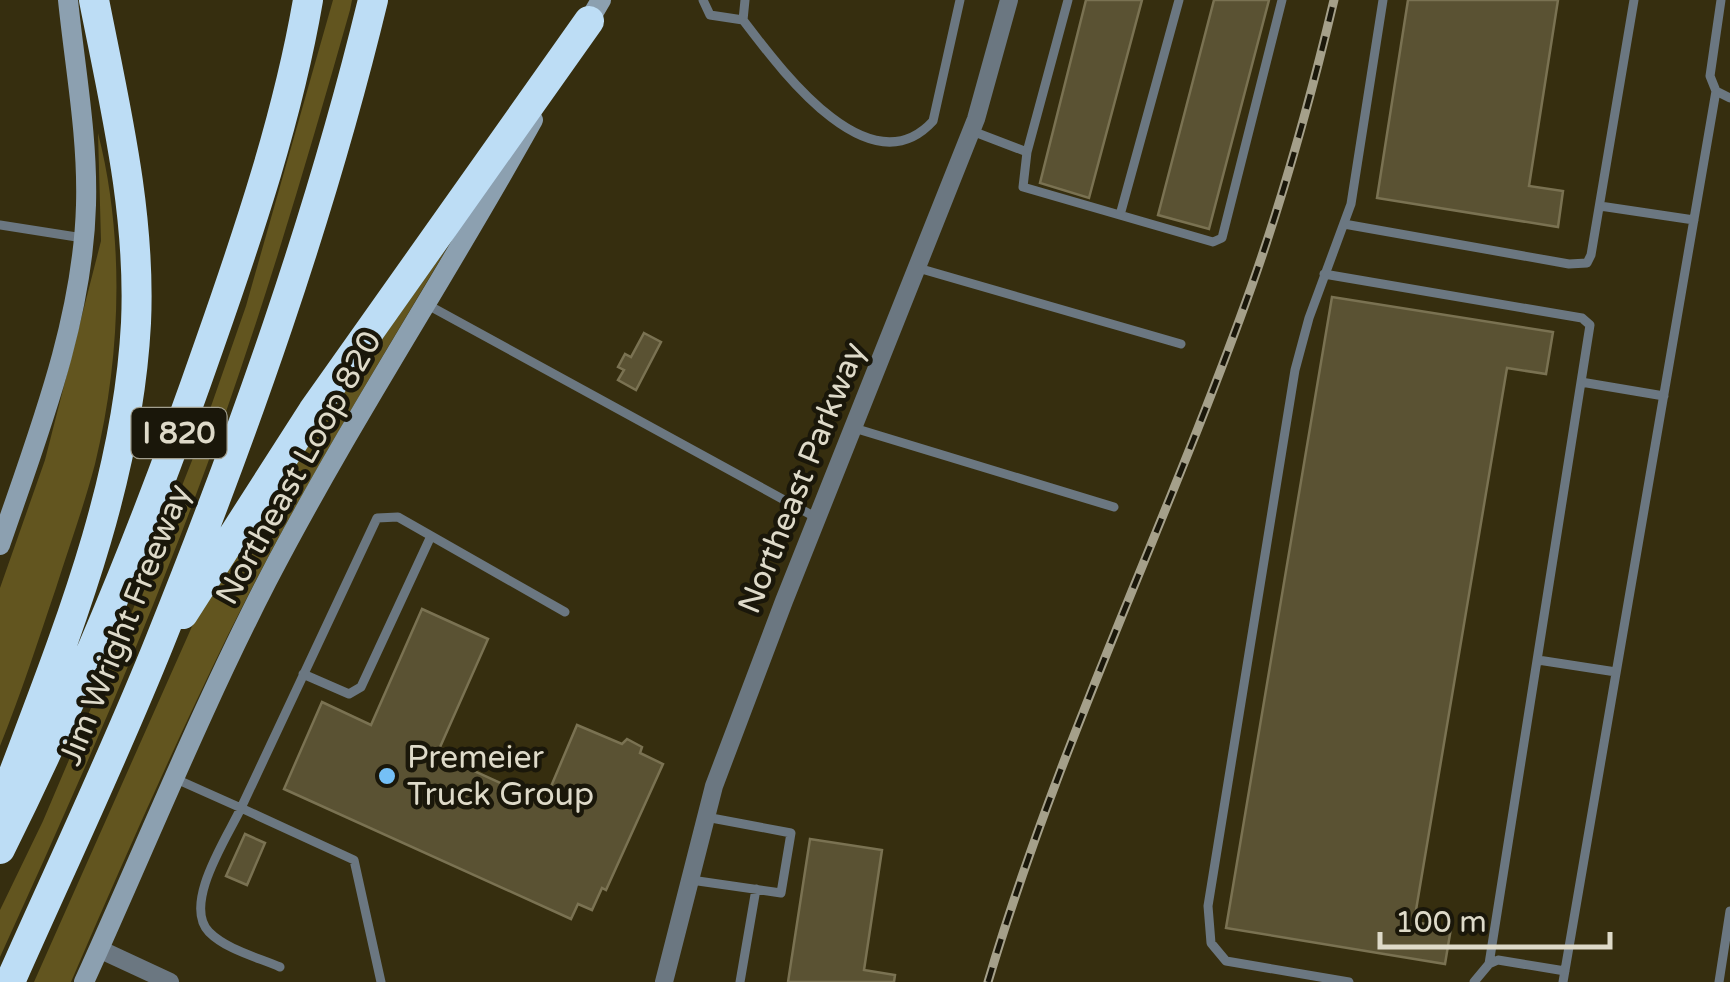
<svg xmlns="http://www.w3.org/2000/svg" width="1730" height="982" viewBox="0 0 1730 982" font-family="'Varela Round',sans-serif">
	<rect width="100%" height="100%" fill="#362e0f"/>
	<path fill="#62551f" d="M333,0H352L350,10C298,193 244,375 174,552C121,689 61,823 0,957V910L43,821L136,602L193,458L246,306Z
		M98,133C125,239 121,357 95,464C84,506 69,547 56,588C38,641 21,694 0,746V588L45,460L101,241Z
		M447,248C371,376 293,503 227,637C172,750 121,866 71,982H34L194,622L298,456Z"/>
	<path fill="#5a5233" stroke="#7a7252" stroke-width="2.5" d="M1086,0H1142L1089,198L1040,183Z
		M1214,0H1269L1209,229L1158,215Z
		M1408,0H1558L1529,186L1563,191L1558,227L1377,198Z
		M1332,297L1553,332L1546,374L1507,368L1414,922L1451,928L1445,964L1226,928Z
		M644,333L661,342L636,390L618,380L624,370L618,367L625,354L631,357Z
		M422,609L488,639L437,754L544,803L577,725L622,744L627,739L642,747L640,753L663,764L606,890L602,888L592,910L578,904L571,919L284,789L322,702L371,725Z
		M245,834L265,843L247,885L226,876Z
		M810,839L882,850L864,970L895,975L894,982H788Z"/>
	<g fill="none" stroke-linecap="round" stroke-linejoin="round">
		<path stroke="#6b7781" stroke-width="9" d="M703,0L710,15L743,20C779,67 869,191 933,121L960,0
			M1068,0L1027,152L1023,187L1213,242L1222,238L1282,0
			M1721,0L1710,76L1716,91L1730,98
			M743,20L745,0
			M972,131L1027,152
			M1600,206L1694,220
			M1120,215L1179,0
			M1344,224L1569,264L1587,263L1591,255L1634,0
			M0,225L83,238
			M918,268L1181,344
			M1324,274L1582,318L1590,325L1489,964
			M426,304L817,518
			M1581,382L1664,396
			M854,428L1114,507
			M1538,660L1616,672
			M303,674L349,694L361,687L431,536
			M176,779L241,808L377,518L398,517L565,612
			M691,880L781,893L791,833L706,817
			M280,967C257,957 227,950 209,932C182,904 228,836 241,808L354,860L381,982
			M740,982L756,889
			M1349,982L1226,961L1211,943L1208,906L1295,370L1309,318L1351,204L1383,0
			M1474,982L1489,964L1498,960L1565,971
			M1563,982L1716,91
			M1719,982L1730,911"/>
		<path stroke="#6b7781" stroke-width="18" d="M99,949L170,982
			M664,982L714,786L784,601L976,119L1009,0"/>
		<path stroke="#8ca0b0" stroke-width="20" d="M584,29L601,0
			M0,545C37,437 83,321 86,205C88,137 75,68 68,0
			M84,982C145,848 200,711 267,581C349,423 447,275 533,120"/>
		<path stroke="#bdddf5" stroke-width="30" d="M183,614L313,411L589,21
			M0,810C59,651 127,494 136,323C141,214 115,106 94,0
			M0,849C82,685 150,516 210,343C249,232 288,116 308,0
			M10,982C60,869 114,756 160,641C244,432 320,219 373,0"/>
		<g stroke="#a5a08a" stroke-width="9">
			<path id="rail" d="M988,982C1059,743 1169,519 1252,285C1285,191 1311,97 1334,0"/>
		</g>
		<use href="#rail" stroke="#1a170a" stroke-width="5" stroke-dasharray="15" stroke-linecap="butt"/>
	</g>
	<circle fill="#75c0f6" stroke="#1a170a" stroke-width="4" cx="387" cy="776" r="10"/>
	<g text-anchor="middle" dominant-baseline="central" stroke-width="9" stroke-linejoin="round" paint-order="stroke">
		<rect fill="#1a170a" stroke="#a3a090" stroke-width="2.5" x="131.5" y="408" width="95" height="50" rx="8"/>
		<g font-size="30" font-weight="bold" fill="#dedac9">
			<text x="179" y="433">I 820</text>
		</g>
		<g font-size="32" fill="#dedac9" stroke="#1a170a">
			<text transform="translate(299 468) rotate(-61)">Northeast Loop 820</text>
			<text transform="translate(802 478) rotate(-68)">Northeast Parkway</text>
			<text transform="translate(125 625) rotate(-68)">Jim Wright Freeway</text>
		</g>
		<g font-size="32" fill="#dedac9" stroke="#1a170a" text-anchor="start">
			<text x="407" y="758">Premeier<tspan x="407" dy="37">Truck Group</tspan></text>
		</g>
	</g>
	<path d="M1380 932v15h230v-15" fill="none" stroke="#dedac9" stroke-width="5"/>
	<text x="1395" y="932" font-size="30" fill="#dedac9" stroke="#1a170a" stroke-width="8" paint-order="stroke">100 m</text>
</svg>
